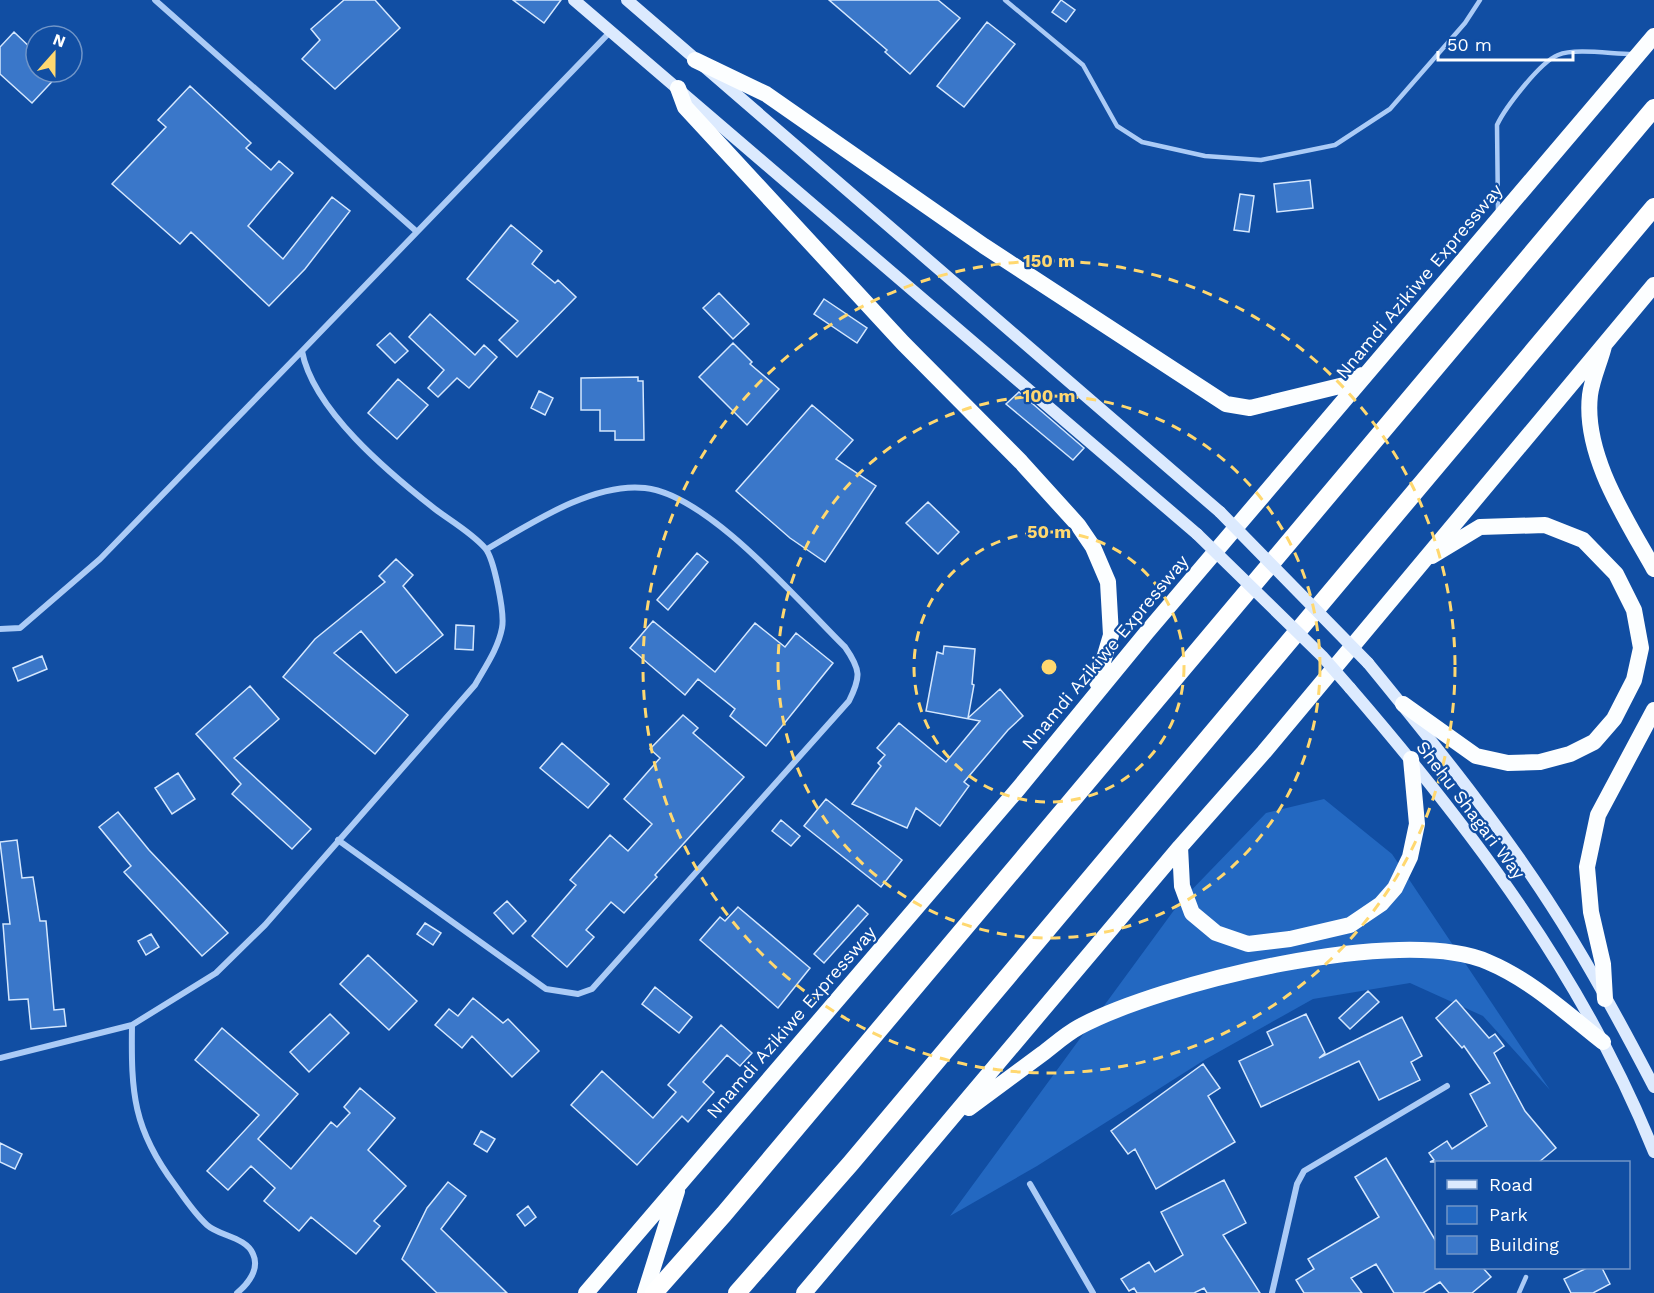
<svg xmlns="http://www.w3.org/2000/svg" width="1654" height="1293" viewBox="0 0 1654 1293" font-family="'Work Sans',sans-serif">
	<rect width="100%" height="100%" fill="#114ea3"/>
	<path fill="#2368c1" d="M1324,799L1392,854L1550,1090L1483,1016L1410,983L1313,999L1206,1059L1037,1166L950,1216L1180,902L1266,813Z"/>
	<path fill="#3a77c9" stroke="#d4e7fe" stroke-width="1.5" d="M344,0H375L400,28L335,89L302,59L320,40L311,29Z
		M513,0H561L544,23Z
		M829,0H938L960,18L910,74L885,52L887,50Z
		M1061,0L1075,10L1066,22L1052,12Z
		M987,22L1015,44L964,107L937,86Z
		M14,32L36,53V72H61L32,103L0,74V47Z
		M190,86L251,143L246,148L271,170L279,161L293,173L248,226L283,259L332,197L350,211L305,269L269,306L191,232L180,244L112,184L166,127L158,120Z
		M1310,180L1313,208L1277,212L1274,184Z
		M1240,194L1254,196L1249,232L1234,230Z
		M511,225L542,251L532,264L555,283L558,280L576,297L517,357L499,340L518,321L467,279Z
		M719,293L749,324L733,339L703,308Z
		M824,299L867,328L857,343L814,314Z
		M430,314L475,355L484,345L497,357L469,388L457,378L438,397L428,388L444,370L409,337Z
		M390,333L408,351L395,363L377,345Z
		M733,343L752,362L750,364L779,389L747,425L699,377Z
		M638,377V381H643L644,440H615V431H600V410H581V378Z
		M398,379L428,405L397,439L368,413Z
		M539,391L553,398L545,415L531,408Z
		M1019,392L1084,448L1073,460L1006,404Z
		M812,405L853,440L836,459L876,486L825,562L790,538L736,491Z
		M928,502L959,532L938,554L906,523Z
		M697,553L708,562L668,610L657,600Z
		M396,559L413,575L403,586L443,635L396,673L361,631L334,653L408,715L375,754L283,677L315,639L385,582L379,576Z
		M653,621L715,672L755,623L785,647L796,633L833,663L766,746L730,716L735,709L698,679L685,695L630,648Z
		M456,625L474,626L473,650L455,649Z
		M944,646L975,649L972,684L974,685L968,718L1000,689L1023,716L1008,730L964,782L969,786L940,826L916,808L907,828L852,804L881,766L878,763L885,755L877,748L899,723L946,762L980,721L926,711L937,652L943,654Z
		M42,656L47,669L18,681L13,668Z
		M250,686L279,719L234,758L311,829L292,849L232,794L241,784L196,734Z
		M683,715L698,728L693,733L744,777L655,875L657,877L624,913L611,902L586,930L594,937L567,967L532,936L576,885L570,880L610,835L628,851L652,824L624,799L660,758L650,749Z
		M562,743L609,784L588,808L540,768Z
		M178,773L195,799L172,814L155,788Z
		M826,799L902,860L881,887L804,826Z
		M118,812L149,850L228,933L202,956L124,872L131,866L99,827Z
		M781,820L800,836L791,846L772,831Z
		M17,840L22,878L33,877L40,921H46L54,1010L64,1009L66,1026L31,1029L28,999L9,1000L3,924H10L0,842Z
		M507,901L526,921L513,934L494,913Z
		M858,905L868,914L824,963L814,954Z
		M738,907L810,968L778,1008L700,940L720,917L725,921Z
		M425,923L441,933L433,945L417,934Z
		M151,934L159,947L146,955L138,941Z
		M368,955L417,1001L389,1030L340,984Z
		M655,987L692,1017L679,1033L642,1004Z
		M1368,991L1379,1002L1350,1029L1339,1018Z
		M473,998L503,1023L508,1019L539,1051L512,1077L472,1036L462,1048L435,1025L449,1009L458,1016Z
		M1456,1000L1489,1038L1495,1034L1504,1046L1494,1053L1525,1111L1556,1148L1539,1162H1430L1434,1160L1429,1153L1447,1141L1452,1149L1487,1126L1470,1094L1490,1083L1464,1046L1462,1048L1436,1018Z
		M330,1014L349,1033L309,1072L290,1052Z
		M1306,1014L1325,1053L1319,1058L1402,1017L1422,1056L1411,1062L1420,1080L1379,1100L1359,1061L1261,1107L1239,1061L1273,1045L1267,1032Z
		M721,1025L752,1053L740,1066L727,1055L703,1082L714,1092L688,1122L682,1116L637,1165L571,1105L602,1071L653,1118L676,1092L668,1085Z
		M222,1028L298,1094L258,1139L291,1169L331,1122L337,1127L350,1113L344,1107L360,1088L395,1118L368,1150L406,1186L374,1221L380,1226L356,1254L311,1217L299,1231L264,1201L275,1188L251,1166L228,1190L207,1171L259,1115L195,1060Z
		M1203,1064L1220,1088L1208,1096L1235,1142L1156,1189L1135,1149L1128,1154L1111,1131Z
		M481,1131L495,1139L487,1152L474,1144Z
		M0,1143L22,1154L15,1169L0,1162Z
		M1386,1158L1437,1243V1268H1483L1491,1277L1472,1293H1449L1440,1282L1423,1293H1394L1376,1264L1351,1278L1362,1293H1304L1296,1280L1314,1269L1308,1259L1379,1217L1355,1177Z
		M1224,1180L1246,1223L1223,1235L1260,1293H1207L1204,1288L1194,1293H1137L1134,1288L1129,1291L1121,1279L1149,1262L1155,1272L1183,1255L1161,1212Z
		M448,1182L466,1196L441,1229L507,1293H437L402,1259L427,1208Z
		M528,1206L536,1217L525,1226L517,1215Z
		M1587,1268H1602L1610,1284L1593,1293H1571L1564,1279Z"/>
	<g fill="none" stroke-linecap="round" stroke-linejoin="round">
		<path stroke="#abcbf6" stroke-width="4.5" d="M1005,0L1083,65L1117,126L1142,142L1205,156L1261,160L1335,145L1390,109L1465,23L1480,0
			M1498,212L1497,125C1505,108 1540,62 1558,55C1575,48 1612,54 1632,54
			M1519,1293L1526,1277"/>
		<path stroke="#abcbf6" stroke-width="6" d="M155,0L416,231
			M0,629L20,628L100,559L302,351
			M338,840L546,989L578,994L592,989L849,701C861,677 861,670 845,647C799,602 709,495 645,488C593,482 530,524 487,549
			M132,1025C131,1093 133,1129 175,1185C185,1199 194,1213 207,1225C219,1236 246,1237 253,1254C260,1269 248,1284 237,1293
			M0,1058L132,1025L216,973L265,925L475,685C485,667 498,649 502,628C505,614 494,558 485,548C472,533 451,521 435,509C389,473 313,410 302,351L610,32
			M1030,1184L1093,1293
			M1272,1293L1297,1184L1304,1171L1447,1086"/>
		<path stroke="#dceafe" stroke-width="12" d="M574,0L1197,534
			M627,0L1220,512
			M1368,663C1440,751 1513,841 1572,939C1601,987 1628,1037 1654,1087
			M1350,688C1471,828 1585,979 1654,1152"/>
		<path stroke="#fcfeff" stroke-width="16" d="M695,60L766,94L984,246L1226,404L1250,408L1344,385L1362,375
			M678,88L685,107L903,343L1021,462L1078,525L1093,547L1108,582L1111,635L1097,682L1100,688
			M1604,346C1600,362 1592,379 1590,395C1583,455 1626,519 1654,569
			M1403,704L1476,756L1508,763L1540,762L1570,754L1594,742L1614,719L1634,680L1641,648L1634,610L1616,574L1583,540L1545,525L1480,527L1432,556
			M1180,847L1182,886L1192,913L1216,933L1248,944L1290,939L1350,925L1381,904L1395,888L1410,857L1417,824L1411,759
			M1605,999L1603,964L1591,912L1587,867L1598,815L1654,710
			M969,1108C993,1090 1018,1072 1042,1054C1054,1045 1066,1034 1079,1027C1161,983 1401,924 1488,962C1531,980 1566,1013 1603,1042
			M586,1293L1018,789L1147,632L1654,36
			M645,1293L677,1191
			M804,1293L1180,847L1264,752L1654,285"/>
		<path stroke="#fff" stroke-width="18" d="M654,1293L724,1214L1654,108
			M737,1293L851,1163L1654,207"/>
		<path stroke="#dceafe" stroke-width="12" d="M1220,512L1368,663
			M1197,534L1322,656L1350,688"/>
	</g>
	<g fill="none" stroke="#ffd870" stroke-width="3" stroke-dasharray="10 8">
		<circle cx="1049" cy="667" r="135"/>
		<circle cx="1049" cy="667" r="271"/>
		<circle cx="1049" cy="667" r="406"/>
	</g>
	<g text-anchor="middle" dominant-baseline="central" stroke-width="4.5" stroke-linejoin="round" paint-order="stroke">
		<g font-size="18" fill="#fff" stroke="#114ea3">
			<text transform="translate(1419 281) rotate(-50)">Nnamdi Azikiwe Expressway</text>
			<text transform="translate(1105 652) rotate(-50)">Nnamdi Azikiwe Expressway</text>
			<text transform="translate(1471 810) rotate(53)">Shehu Shagari Way</text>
			<text transform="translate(791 1022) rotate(-49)">Nnamdi Azikiwe Expressway</text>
		</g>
	</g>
	<circle cx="1049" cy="667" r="9" fill="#ffd870" stroke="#114ea3" stroke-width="3"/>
	<g font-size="18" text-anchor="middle" font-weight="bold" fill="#ffd870" stroke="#114ea3" stroke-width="4.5" stroke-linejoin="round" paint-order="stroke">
		<text x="1049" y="267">150 m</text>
		<text x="1049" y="402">100 m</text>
		<text x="1049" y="538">50 m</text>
	</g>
	<rect x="1435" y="1161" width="195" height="108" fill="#114ea3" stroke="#7095c8" stroke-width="1.5"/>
	<rect x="1447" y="1180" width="30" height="9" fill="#dceafe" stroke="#7095c8" stroke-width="1.5"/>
	<text x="1489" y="1191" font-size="18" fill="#ffffff">Road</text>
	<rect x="1447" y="1206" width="30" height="18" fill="#2368c1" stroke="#7095c8" stroke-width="1.5"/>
	<text x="1489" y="1221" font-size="18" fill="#ffffff">Park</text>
	<rect x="1447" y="1236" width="30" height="18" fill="#3a77c9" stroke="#7095c8" stroke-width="1.5"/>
	<text x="1489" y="1251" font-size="18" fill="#ffffff">Building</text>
	<g transform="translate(54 54) rotate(21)"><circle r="28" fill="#114ea3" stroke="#7095c8" stroke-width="1.5"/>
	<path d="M0-4.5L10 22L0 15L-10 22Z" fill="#ffd870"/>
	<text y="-9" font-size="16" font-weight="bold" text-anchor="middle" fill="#ffffff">N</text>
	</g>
	<path d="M1438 51v9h135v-9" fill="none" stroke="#ffffff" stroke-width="3"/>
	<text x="1447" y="51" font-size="18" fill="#ffffff" stroke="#114ea3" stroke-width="4.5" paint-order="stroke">50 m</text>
</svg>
